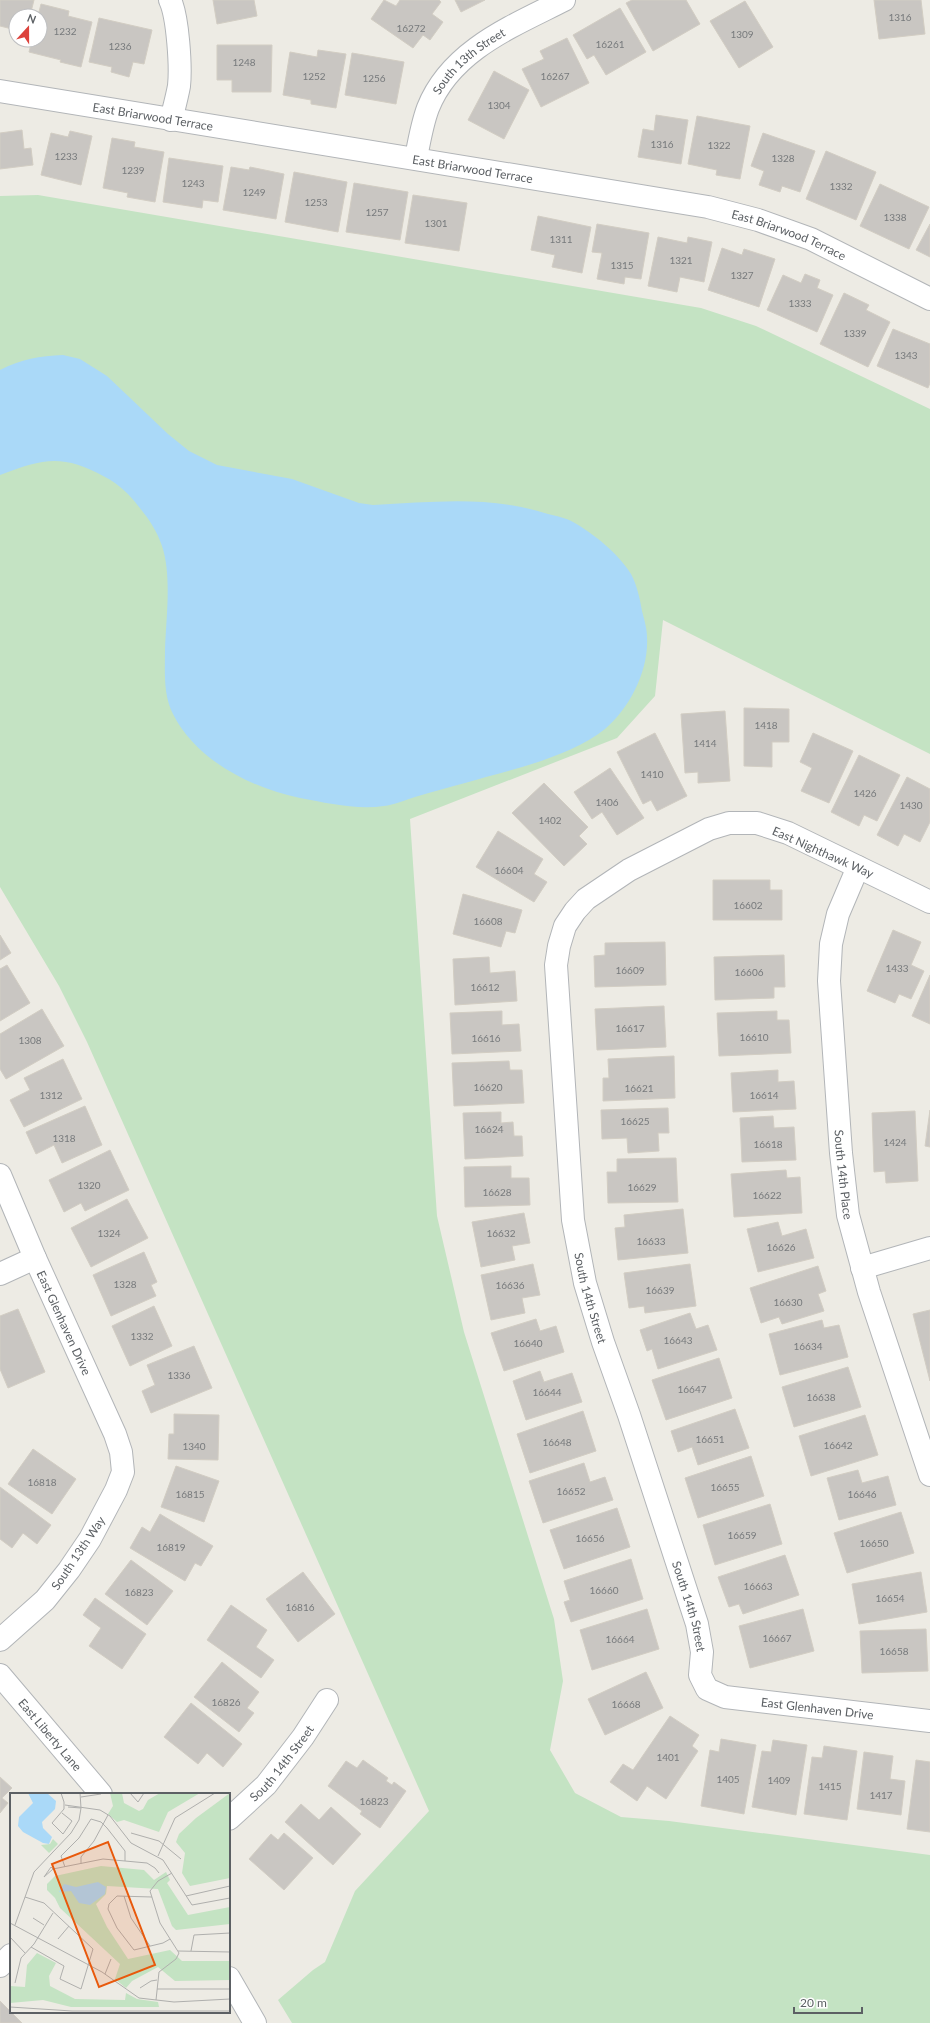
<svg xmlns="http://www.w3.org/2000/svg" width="930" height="2023" viewBox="0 0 930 2023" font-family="Lato,sans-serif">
	<rect width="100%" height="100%" fill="#edebe4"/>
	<path fill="#c4e3c3" d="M38,195L701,308L756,326L930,409V754L663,620L655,696L617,738L410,819L437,1216L464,1332L554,1619L563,1681L550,1750L575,1793L621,1817L669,1821L930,1855V2023H292L278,2000L313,1970L325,1962L355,1891L429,1811L87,1042L59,986L0,887V196Z"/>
	<path fill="#aad9f8" d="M63,355L80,359L107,376L168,434L189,451L217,465L292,479L359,503L373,505C434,502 489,495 548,514C556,516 566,518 573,522C594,534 618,553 631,574C637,585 640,599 642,611C644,619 647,628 647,637C649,670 630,708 605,729C568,758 510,770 465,783C449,787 432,792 415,797C405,800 394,805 384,806C356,810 327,803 300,798C251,788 196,760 173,714C163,695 165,671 165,650C166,618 172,576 162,546C157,531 149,519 139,507C130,495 119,484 105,477C63,454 44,458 0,475V370C21,359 40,356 63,355Z"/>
	<path fill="#c9c6c2" stroke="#d2cdc3" d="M0,0H34L30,16H16V30L0,26Z
		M213,0H254L257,16L217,24Z
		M384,0L396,6L400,0H439L441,2L432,14L443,22L430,40L423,35L413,48L371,19Z
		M455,0H485L461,12Z
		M632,0H686L700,24L653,51L626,3Z
		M874,0H921L925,34L879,39Z
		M745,1L773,47L739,68L710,21Z
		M41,4L69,11L68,16L92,22L81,67L60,62L61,60L29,52L32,40H40V16H38Z
		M620,8L646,52L606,75L594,55L587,59L573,35Z
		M99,18L152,30L144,64L133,62L129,77L111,72L112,67L89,62Z
		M567,38L589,83L541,107L522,69L544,59L540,51Z
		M217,45H272L271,92H232V80H217Z
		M318,50L346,54L336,108L311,104V100L283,95L290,52L317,57Z
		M352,53L404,62L396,104L345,95Z
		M494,71L529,90L504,139L468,120Z
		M656,115L688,120L681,164L638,157L643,129L654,131Z
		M697,116L750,126L740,179L716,175L717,170L688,164Z
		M22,130L24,149L31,148L33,165L0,169V133Z
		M70,131L92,136L81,185L41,175L51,133L68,137Z
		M763,133L815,151L800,192L782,186L780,192L759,185L764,171L751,166Z
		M112,138L135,142L134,147L164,152L155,202L127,197L128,193L103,188Z
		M826,151L876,172L856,220L806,199Z
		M169,158L223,166L218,202L203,200L202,208L163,202Z
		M231,167L249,170L250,167L284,174L276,219L223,210Z
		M294,172L347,182L338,232L285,222Z
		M354,183L408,192L400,240L346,232Z
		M880,184L929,207L909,249L860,226Z
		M413,195L467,203L459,251L405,243Z
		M538,216L591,227L582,273L552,267L555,255L531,250Z
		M597,224L649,233L641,279L625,277L624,284L597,279L602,253L592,252Z
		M930,224V257L916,250Z
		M658,237L687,243L688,237L712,242L704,282L680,277L677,292L648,286Z
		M722,248L742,255L744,249L775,259L759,307L708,290Z
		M805,274L820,280L817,288L833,295L817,332L767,310L783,275L801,283Z
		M844,293L869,305L866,310L890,322L868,367L820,344Z
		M893,329L930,344V383L928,388L877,366Z
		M744,708L789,709V742H772V767L744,766Z
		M725,711L730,781L698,783V772L685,773L681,714Z
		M655,733L687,796L657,811L651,800L643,804L617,752Z
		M813,733L853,751L829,803L801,791L812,768L800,762Z
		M859,755L900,775L877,821L864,815L859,826L831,812Z
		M610,768L644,818L617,835L602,812L592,819L574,792Z
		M907,777L930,789V822L920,842L904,834L898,846L877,835Z
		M544,783L588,827L579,836L587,844L564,866L512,813Z
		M498,831L543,859L534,874L547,882L534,902L476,867Z
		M713,880H770V890H782V920H713Z
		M463,894L522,910L515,933L506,931L501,947L453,934Z
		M893,930L921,942L911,965L924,971L911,999L899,994L895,1003L867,991Z
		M0,935L11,953L0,960Z
		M665,942L666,985L595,987L594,956L605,955V943Z
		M784,955L785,987H774V998L715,1000L714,957Z
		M489,957L490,973L515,971L517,1001L455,1005L453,959Z
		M7,965L30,1003L0,1021V969Z
		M930,975V1024L912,1016Z
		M664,1006L666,1047L597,1050L595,1009Z
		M42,1009L64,1046L6,1079L0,1069V1034Z
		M502,1011V1025L519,1024L521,1051L452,1054L450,1013Z
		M777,1011V1020H789L791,1053L719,1056L717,1013Z
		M674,1056L675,1098L603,1101V1078H609L608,1059Z
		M63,1059L82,1099L24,1127L10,1100L30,1090L24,1078Z
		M509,1061L510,1070H522L524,1103L454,1106L452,1063Z
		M778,1070V1082L794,1081L796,1109L733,1112L731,1073Z
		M85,1106L102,1145L62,1163L54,1145L36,1154L26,1132Z
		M668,1108L669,1133H658L659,1151L628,1153L627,1138L602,1139L601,1110Z
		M930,1110V1147L925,1146Z
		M915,1111L918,1181L886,1183L885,1171L874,1172L872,1113Z
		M501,1112V1123L513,1122L514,1136H522L523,1156L465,1159L463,1113Z
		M773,1116L774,1128L794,1127L796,1160L742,1162L740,1118Z
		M110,1150L129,1190L85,1211L81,1203L64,1212L49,1180Z
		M676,1158L678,1202L608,1203L607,1172H617V1159Z
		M511,1166V1178H529L530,1205L465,1207L464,1167Z
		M786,1170L787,1178L800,1177L802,1213L734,1217L731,1174Z
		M127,1199L148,1238L91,1267L71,1228Z
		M683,1209L688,1253L618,1260L615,1228L625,1227L624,1215Z
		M524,1213L530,1243L512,1246L515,1260L481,1267L472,1222Z
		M778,1222L782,1236L806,1229L814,1258L758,1272L747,1229Z
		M144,1252L157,1282L151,1285L156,1296L111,1316L93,1275Z
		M533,1264L540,1295L522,1298L525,1313L491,1320L481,1275Z
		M690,1264L696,1306L645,1313L644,1306L629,1308L624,1273Z
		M818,1266L826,1291L818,1294L824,1311L782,1324L779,1317L761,1323L750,1288Z
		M154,1306L172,1346L130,1366L112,1326Z
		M18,1309L45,1372L8,1388L0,1369V1316Z
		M930,1310V1381L913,1314Z
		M690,1313L696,1329L708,1325L717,1350L658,1369L652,1349L647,1351L640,1330Z
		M536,1319L540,1331L556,1326L564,1352L504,1371L491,1333Z
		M822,1320L824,1328L839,1325L848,1357L780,1375L769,1334Z
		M194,1346L212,1388L151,1413L142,1391L155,1385L147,1365Z
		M719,1358L732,1398L666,1420L652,1380Z
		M848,1367L861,1407L794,1427L782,1387Z
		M540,1371L544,1382L572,1373L582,1402L526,1420L513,1381Z
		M735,1409L749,1448L698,1465L692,1447L678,1452L671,1431Z
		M583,1411L596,1451L530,1473L517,1434Z
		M174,1414L219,1415L218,1460L168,1459L169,1434H174Z
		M865,1415L878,1455L811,1476L799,1436Z
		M33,1449L76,1479L52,1514L8,1484Z
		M751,1456L764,1496L698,1518L685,1478Z
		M584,1463L590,1482L605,1477L613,1500L543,1523L529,1481Z
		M176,1466L219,1481L204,1522L161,1507Z
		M858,1470L862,1483L888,1476L896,1505L839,1520L827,1478Z
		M0,1487L51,1525L37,1544L23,1533L12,1548L0,1539Z
		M770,1504L782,1544L715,1565L703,1525Z
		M617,1508L630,1547L564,1569L550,1530Z
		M901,1512L914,1553L847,1573L834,1533Z
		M160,1514L213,1546L201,1566L195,1563L185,1581L130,1548L142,1527L150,1532Z
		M785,1555L799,1595L743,1614L739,1604L729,1607L718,1577Z
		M631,1559L643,1599L571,1622L564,1602L570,1600L564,1581Z
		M131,1560L173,1591L147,1625L105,1594Z
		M303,1572L335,1614L298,1642L266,1599Z
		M921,1572L927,1612L859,1624L852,1584Z
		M95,1598L146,1634L122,1669L89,1646L101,1628L83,1615Z
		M231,1605L267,1630L256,1647L274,1660L261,1678L207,1640Z
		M647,1609L659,1649L592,1670L580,1630Z
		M803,1609L814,1651L750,1668L739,1626Z
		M926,1629L928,1671L862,1673L860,1631Z
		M222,1662L259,1692L247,1708L254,1713L239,1732L194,1697Z
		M646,1672L663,1708L605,1735L588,1699Z
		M191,1703L242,1744L223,1767L207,1753L198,1764L164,1737Z
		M670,1716L699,1735L692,1746L698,1751L666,1799L647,1786L637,1801L610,1782L623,1764L633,1770Z
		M721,1739L756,1745L744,1814L701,1806L710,1750L719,1752Z
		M773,1740L807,1745L796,1815L752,1807L762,1751L771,1752Z
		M824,1746L857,1751L847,1820L804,1814L812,1757L822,1758Z
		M864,1752L893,1756L890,1779L905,1781L901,1815L857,1809Z
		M363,1760L388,1778L386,1781L392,1785L394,1782L406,1791L380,1828L360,1814L362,1811L328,1786L346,1761L357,1768Z
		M916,1760L930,1762V1832L907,1829Z
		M0,1777L12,1788L2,1798L8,1803L0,1813Z
		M301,1804L319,1820L331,1807L361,1834L333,1865L285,1822Z
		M284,1833L313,1858L284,1890L249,1859L271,1834L278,1840Z
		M0,2001L22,2023H0Z"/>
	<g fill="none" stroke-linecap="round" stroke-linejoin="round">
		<g stroke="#b2b5b8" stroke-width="24">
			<g id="minor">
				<path d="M170,0C178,17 181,67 179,86C177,97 174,108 171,120"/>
				<path id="s1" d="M0,91L708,207L758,220L811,239L930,299"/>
				<path id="s2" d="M416,158C419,142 422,124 428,108C451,50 513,26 564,0"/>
				<path id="s3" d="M858,867L838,914L831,944L829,981L841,1153L848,1215L869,1292L930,1475"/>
				<path id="s4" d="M930,902L788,833L757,823H729L709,829L629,870L586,899L575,911L565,926L559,946L556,965L573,1220L585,1283L603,1342L629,1415L697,1624L702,1652L700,1675L707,1689L725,1697L930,1721"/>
				<path id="s5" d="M0,1175L35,1258L115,1434L121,1452L123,1472L116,1490L90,1539L69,1570L45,1600L0,1640"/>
				<path d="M862,1268L930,1248"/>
				<path d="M0,1274L35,1258"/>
				<path id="s6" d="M0,1675L101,1794"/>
				<path id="s7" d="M229,1819L266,1785L303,1737L327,1700"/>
				<path d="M0,1966L11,1955"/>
				<path d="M229,1978L255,2023"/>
			</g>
		</g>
		<use href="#minor" stroke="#fff" stroke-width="22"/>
	</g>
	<g text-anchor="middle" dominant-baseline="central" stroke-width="3.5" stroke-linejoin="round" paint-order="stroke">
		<g font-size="10" fill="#777a7c">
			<text x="900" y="17">1316</text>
			<text x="411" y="28">16272</text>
			<text x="65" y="31">1232</text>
			<text x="742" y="34">1309</text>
			<text x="610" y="44">16261</text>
			<text x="120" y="46">1236</text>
			<text x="244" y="62">1248</text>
			<text x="314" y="76">1252</text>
			<text x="555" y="76">16267</text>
			<text x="374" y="78">1256</text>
			<text x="499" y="105">1304</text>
			<text x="662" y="144">1316</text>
			<text x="719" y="145">1322</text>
			<text x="66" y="156">1233</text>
			<text x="783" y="158">1328</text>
			<text x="133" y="170">1239</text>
			<text x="193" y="183">1243</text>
			<text x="841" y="186">1332</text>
			<text x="254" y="192">1249</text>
			<text x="316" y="202">1253</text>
			<text x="377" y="212">1257</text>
			<text x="895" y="217">1338</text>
			<text x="436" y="223">1301</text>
			<text x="561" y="239">1311</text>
			<text x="681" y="260">1321</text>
			<text x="622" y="265">1315</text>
			<text x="742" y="275">1327</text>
			<text x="800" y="303">1333</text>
			<text x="855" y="333">1339</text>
			<text x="906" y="355">1343</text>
			<text x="766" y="725">1418</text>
			<text x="705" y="743">1414</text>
			<text x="652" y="774">1410</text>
			<text x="865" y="793">1426</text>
			<text x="607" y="802">1406</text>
			<text x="911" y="805">1430</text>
			<text x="550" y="820">1402</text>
			<text x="509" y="870">16604</text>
			<text x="748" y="905">16602</text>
			<text x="488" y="921">16608</text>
			<text x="897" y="968">1433</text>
			<text x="630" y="970">16609</text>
			<text x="749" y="972">16606</text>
			<text x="485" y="987">16612</text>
			<text x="630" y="1028">16617</text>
			<text x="754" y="1037">16610</text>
			<text x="486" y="1038">16616</text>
			<text x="30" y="1040">1308</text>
			<text x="488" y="1087">16620</text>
			<text x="639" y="1088">16621</text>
			<text x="51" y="1095">1312</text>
			<text x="764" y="1095">16614</text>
			<text x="635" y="1121">16625</text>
			<text x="489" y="1129">16624</text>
			<text x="64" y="1138">1318</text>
			<text x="895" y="1142">1424</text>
			<text x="768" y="1144">16618</text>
			<text x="89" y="1185">1320</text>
			<text x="642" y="1187">16629</text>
			<text x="497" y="1192">16628</text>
			<text x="767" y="1195">16622</text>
			<text x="109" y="1233">1324</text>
			<text x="501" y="1233">16632</text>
			<text x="651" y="1241">16633</text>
			<text x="781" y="1247">16626</text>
			<text x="125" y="1284">1328</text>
			<text x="510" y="1285">16636</text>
			<text x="660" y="1290">16639</text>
			<text x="788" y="1302">16630</text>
			<text x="142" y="1336">1332</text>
			<text x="678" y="1340">16643</text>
			<text x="528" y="1343">16640</text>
			<text x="808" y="1346">16634</text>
			<text x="179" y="1375">1336</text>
			<text x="692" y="1389">16647</text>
			<text x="547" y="1392">16644</text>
			<text x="821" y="1397">16638</text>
			<text x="710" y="1439">16651</text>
			<text x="557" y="1442">16648</text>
			<text x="838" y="1445">16642</text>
			<text x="194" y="1446">1340</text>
			<text x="42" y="1482">16818</text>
			<text x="725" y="1487">16655</text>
			<text x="571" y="1491">16652</text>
			<text x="190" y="1494">16815</text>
			<text x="862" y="1494">16646</text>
			<text x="742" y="1535">16659</text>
			<text x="590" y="1538">16656</text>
			<text x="874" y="1543">16650</text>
			<text x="171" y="1547">16819</text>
			<text x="758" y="1586">16663</text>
			<text x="604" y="1590">16660</text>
			<text x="139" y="1592">16823</text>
			<text x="890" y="1598">16654</text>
			<text x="300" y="1607">16816</text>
			<text x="777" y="1638">16667</text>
			<text x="620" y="1639">16664</text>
			<text x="894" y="1651">16658</text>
			<text x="226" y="1702">16826</text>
			<text x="626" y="1704">16668</text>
			<text x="668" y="1757">1401</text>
			<text x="728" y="1779">1405</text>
			<text x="779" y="1780">1409</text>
			<text x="830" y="1786">1415</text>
			<text x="881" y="1795">1417</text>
			<text x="374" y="1801">16823</text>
		</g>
		<g font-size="12" fill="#5c6064" stroke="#fff">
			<text stroke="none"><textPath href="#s2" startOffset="115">South 13th Street</textPath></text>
			<text stroke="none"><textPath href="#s1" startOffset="155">East Briarwood Terrace</textPath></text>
			<text stroke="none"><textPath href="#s1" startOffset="479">East Briarwood Terrace</textPath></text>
			<text stroke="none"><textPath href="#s1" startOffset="803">East Briarwood Terrace</textPath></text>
			<text transform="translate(823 852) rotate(24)">East Nighthawk Way</text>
			<text stroke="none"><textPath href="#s3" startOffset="313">South 14th Place</textPath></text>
			<text stroke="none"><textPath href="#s4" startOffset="791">South 14th Street</textPath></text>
			<text stroke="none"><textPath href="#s5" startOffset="161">East Glenhaven Drive</textPath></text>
			<text transform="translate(78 1553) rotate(-56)">South 13th Way</text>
			<text stroke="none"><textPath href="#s4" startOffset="1115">South 14th Street</textPath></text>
			<text stroke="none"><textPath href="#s4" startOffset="1314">East Glenhaven Drive</textPath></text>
			<text stroke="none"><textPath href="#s6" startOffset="78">East Liberty Lane</textPath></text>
			<text stroke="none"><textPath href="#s7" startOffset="77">South 14th Street</textPath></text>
		</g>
	</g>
	<g transform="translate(10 1793)">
		<rect width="220" height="220" fill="#edebe4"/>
		<path d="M100,0H112L114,10L129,18L133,16L138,7L150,0H190L158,19L149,39L114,27L107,29L98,21L103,13ZM220,0V85L180,93L172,80L175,60L166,49L169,41L186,25ZM43,46L48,51L39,60L31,52L40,51ZM91,73L134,77L144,87L156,79L160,87L157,90L178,122L220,114V131L166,137L162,133L148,96L97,93L96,101L86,111L97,134L118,166L160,157L172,168H220V187L165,188L148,174L122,188L116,195L105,186L110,171L50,115L45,105L37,97V91L45,83ZM27,160L46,170L39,183L40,193L65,206L115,207L116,200L127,206L148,209L149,214H61L33,207L0,210V193L15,194L17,172Z" fill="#c4e3c3"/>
		<path d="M18,0H37L46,8L45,16L32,29L33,35L42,44L39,51L33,50L13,39L8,33L9,24L23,10ZM88,89L96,94L95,101L80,112L69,110L61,98L49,99L54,91L66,94Z" fill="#aad9f8"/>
		<path fill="none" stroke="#afafad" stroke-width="1" d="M51,0L54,9V16L42,30L53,41L62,28L52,20M120,0L128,9L134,0M71,4L91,1M55,12L90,17L100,23L121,50L153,67L182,112L220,105M58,14L71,15M121,40L149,48L171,66M148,63L165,25L205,0M71,71V64L84,48L98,22M55,74L51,63L69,45L81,26L91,29L97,35L115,58V68M34,84L41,74L43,76L93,66L137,70L145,75L149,80M34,84L43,76M114,103L121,125L140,153M176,103L220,93M15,104L34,110L83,156L71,196L50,186L54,173L21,154M142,104L107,103L99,111L98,116L107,135L124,157L153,150L160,146M23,125L34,132M0,130L92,179L129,205L164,209L220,206M5,132L24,79L61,40L69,27L71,15L70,0M0,144L15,160M48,146L59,133M168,158L220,159M181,158L184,142L220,140M95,181L101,166M5,190L11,165L24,151L43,120M130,195L141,188L147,187M147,196H220M146,207L149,179L166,166L169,160L150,130L140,98L148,88L162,80M0,214L62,218H220"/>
		<path fill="#e8590c" fill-opacity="0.15" stroke="#e8590c" stroke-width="2" d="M98,49L145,172L89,194L42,71Z"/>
		<rect width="220" height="220" fill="none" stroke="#5c6064" stroke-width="2"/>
	</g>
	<g transform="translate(28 28) rotate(21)"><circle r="19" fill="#ffffff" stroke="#bebfc1"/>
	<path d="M0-3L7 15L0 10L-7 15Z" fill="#dc423c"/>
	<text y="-6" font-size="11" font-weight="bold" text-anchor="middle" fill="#5c6064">N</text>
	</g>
	<path d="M794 2007v6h68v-6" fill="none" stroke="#5c6064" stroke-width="2"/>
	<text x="800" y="2007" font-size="12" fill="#5c6064" stroke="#ffffff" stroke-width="3" paint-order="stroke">20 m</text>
</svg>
